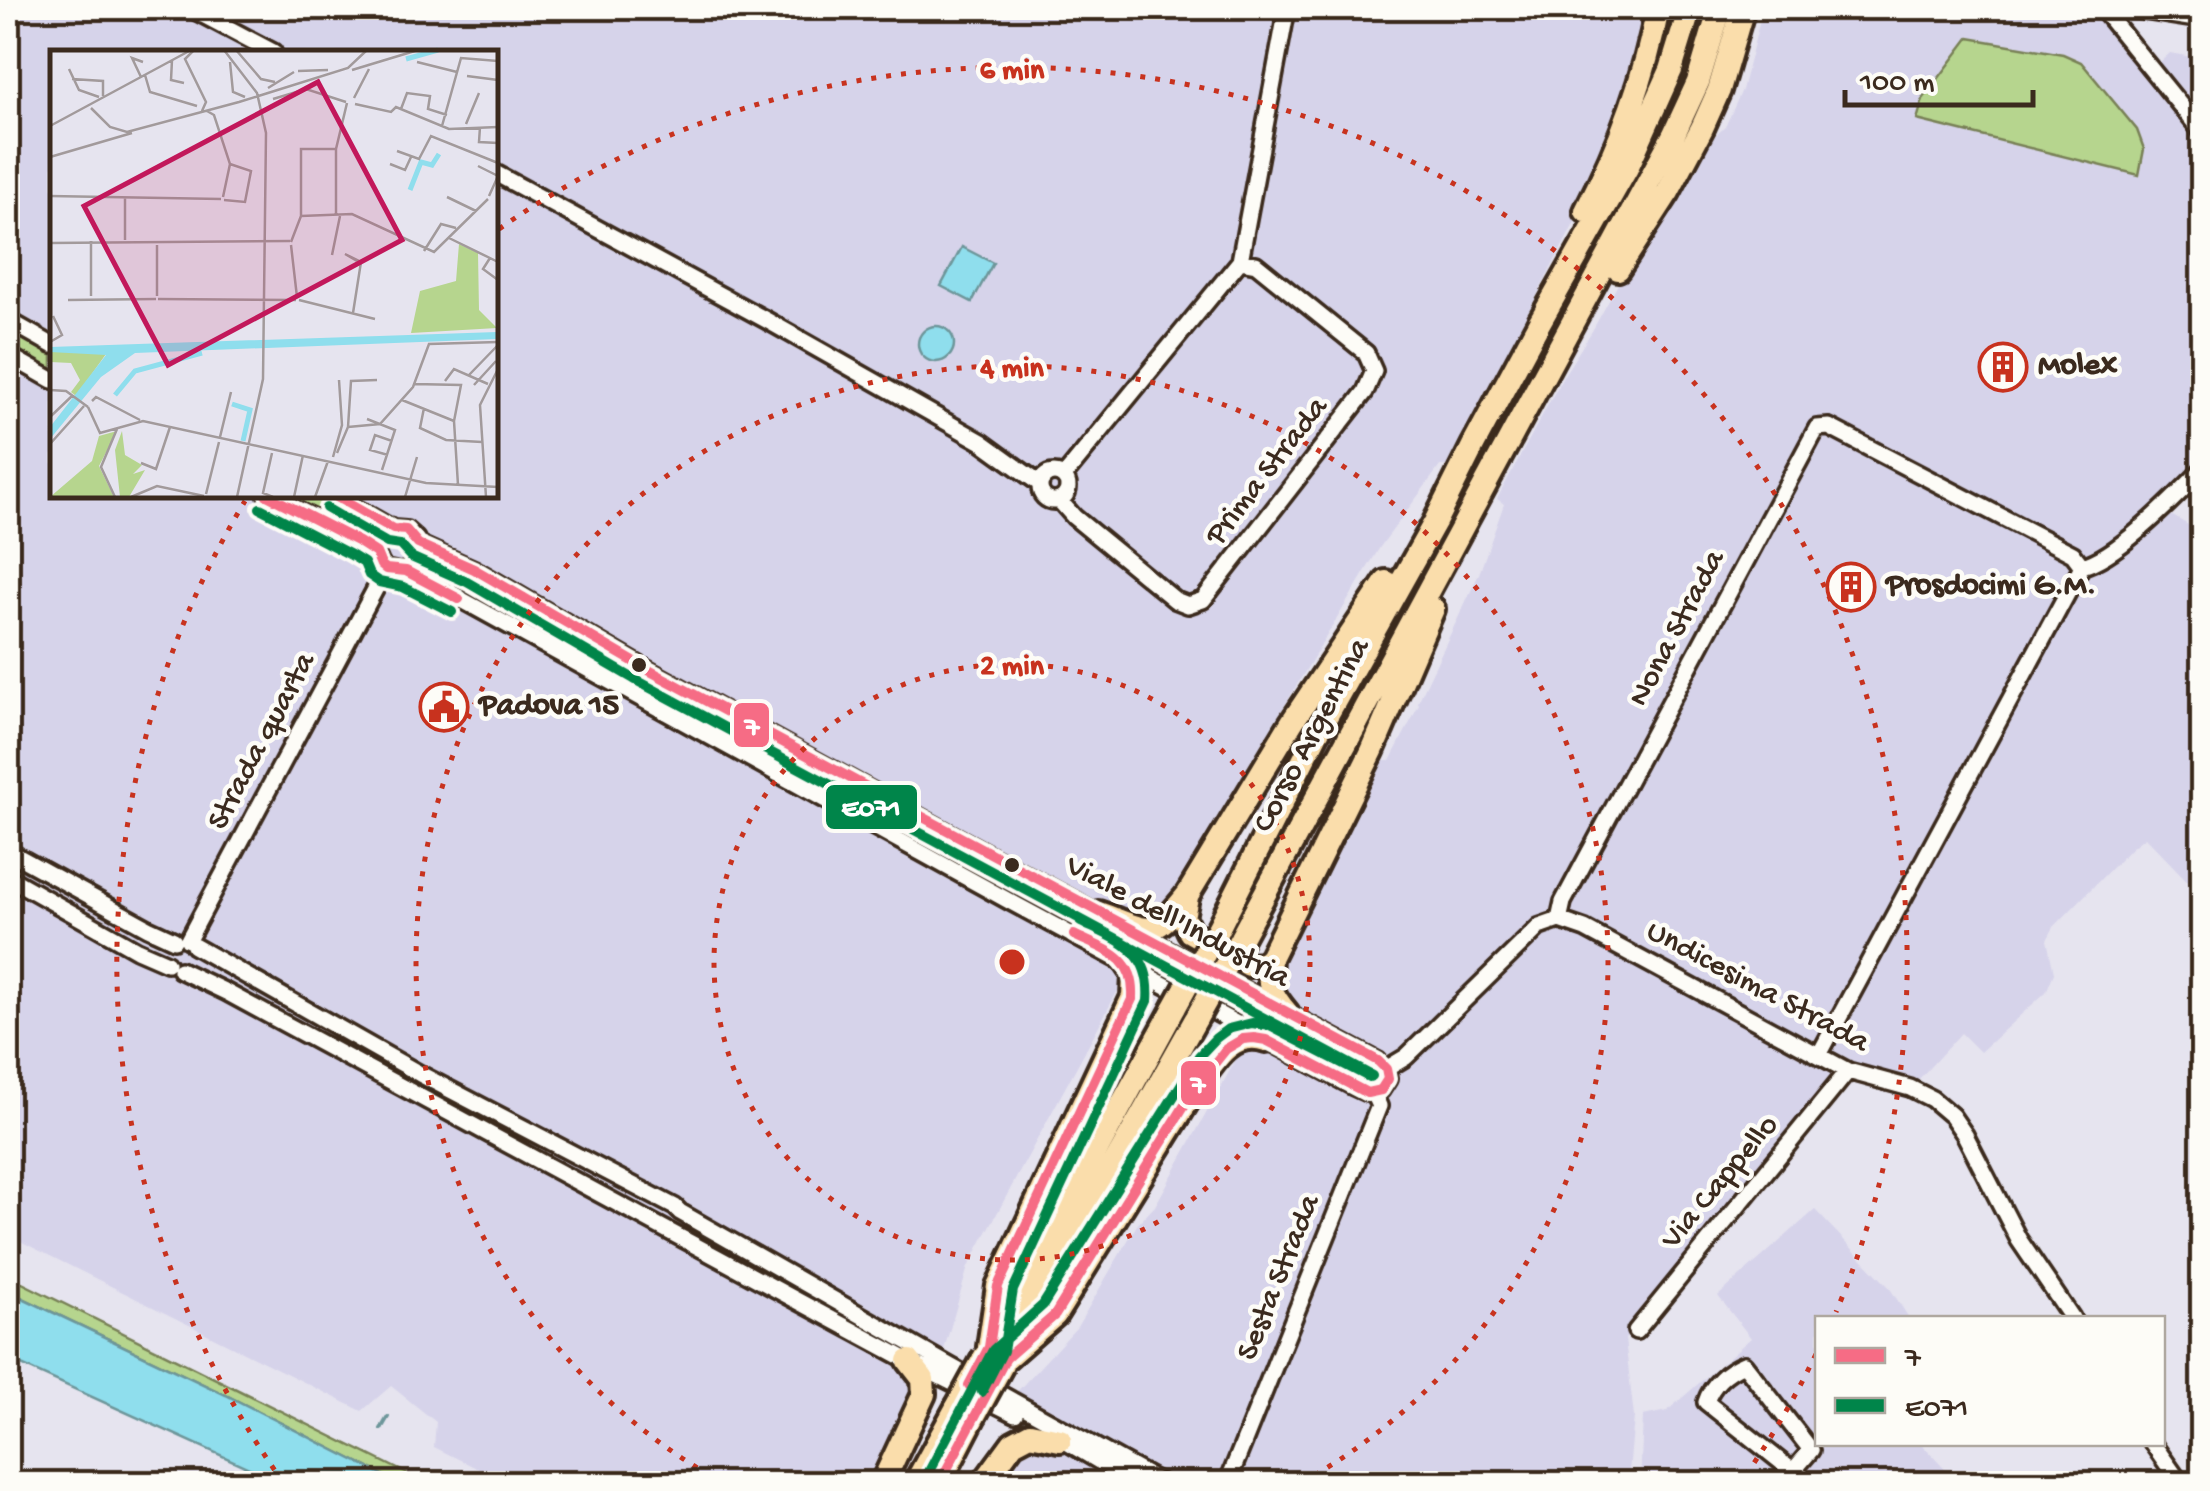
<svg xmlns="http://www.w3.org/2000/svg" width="2210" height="1491" viewBox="0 0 2210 1491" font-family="'Gochi Hand',sans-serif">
	<rect width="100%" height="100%" fill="#e6e4ef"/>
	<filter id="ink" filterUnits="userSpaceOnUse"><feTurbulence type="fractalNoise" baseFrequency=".01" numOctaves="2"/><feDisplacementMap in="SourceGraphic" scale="20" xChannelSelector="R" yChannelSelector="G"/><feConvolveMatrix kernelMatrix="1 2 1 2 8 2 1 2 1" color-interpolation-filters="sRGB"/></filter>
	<g filter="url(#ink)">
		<path fill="#d6d3ea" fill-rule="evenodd" d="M8,8H1652V20L1590,193L1495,376L1447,466H1440L1380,547L1161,911L968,1267L943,1353L916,1393L870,1483H507L434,1447L436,1422L391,1386L362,1411L8,1235ZM52,52H495V495H52Z
			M1763,8H2072L2089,11L2098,17L2202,140V330L2195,338L2202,346V465L2164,511L2202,533V896L2145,837L2132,847L2054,927L2047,940L2054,973L2046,992L1980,1052L1961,1033L1909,1090L1853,1074L1625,1339L1634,1417L1628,1483L997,1484L1035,1408L1013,1396L1077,1327L1137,1225L1155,1206L1239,1054L1276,975L1279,958L1374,761H1390L1419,705L1418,702L1479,574L1504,504L1497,499L1564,375L1592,331L1633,257L1676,195L1707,143L1725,127L1742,90Z
			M2170,53L2202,59V118L2159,63Z
			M1815,1210L1889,1287L1909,1318H1818V1444H1921L1958,1483L1640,1484L1643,1416L1667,1411L1751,1338L1718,1296Z"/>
		<path fill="#b6d58e" stroke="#788056" stroke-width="2.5" d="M1969,38L2063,54L2081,62L2137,130L2144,149L2139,175L1917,120L1923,99Z
			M8,328L52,352V371L8,346Z
			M281,495H315L379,530L370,539L350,532Z
			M474,577L623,663V671L616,676L468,591Z
			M655,682L783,751V759L776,764L648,695V686Z
			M814,768L1027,882L1026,891L1020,895L807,781V773Z
			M1058,899L1143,945V953L1136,957L1051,912V903Z
			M1267,1009L1370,1065L1372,1075L1368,1079L1362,1080L1260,1024L1256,1019L1257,1013Z
			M8,1276L426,1483H399L226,1395L8,1291Z"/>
		<path fill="#8fdeed" stroke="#6d969a" stroke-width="2.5" d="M962,247L993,263L972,302L941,286Z
			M918 344a18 18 0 1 1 36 0a18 18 0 1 1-36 0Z
			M8,1291L226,1395L399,1483H282L8,1359Z"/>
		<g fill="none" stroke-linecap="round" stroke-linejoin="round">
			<path stroke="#6d969a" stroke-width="4" d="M381,1429L388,1417
				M8,1482L11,1484"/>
			<g stroke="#3b2a1e" stroke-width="22">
				<path id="minor" d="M190,8L273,52
					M2098,8L2104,11L2202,132
					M2125,8L2202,20
					M495,173L768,321L982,442L1040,484
					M8,320L52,345
					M8,355L52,380
					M1040 487a14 14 0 1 1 28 0a14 14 0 1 1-28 0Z
					M1064,476L1240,261L1287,8
					M267,495L359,542L376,553L381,565L386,569L399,572L406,571L424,579L1009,901L1354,1087L1367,1093L1381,1090L1388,1079L1386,1069L1378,1061L1133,931
					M333,495L393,529L406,530L416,539L418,544L474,569L641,666L1103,916
					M1059,500L1074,517L1175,600L1188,605L1203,600L1365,392L1374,371L1366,353L1256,264L1240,261
					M8,851L148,928L174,940
					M8,877L137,950L167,963
					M1559,920L1563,902L1817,428L1829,427L2073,554L2082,566
					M1559,920L1585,929L1848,1071L1910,1088L1932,1099L1952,1116L1965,1135L2019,1240L2072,1318
					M188,940L386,569
					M194,946L420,1074L675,1207L680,1212L950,1366L1163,1484
					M180,970L226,992L909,1361L1015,1414
					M1819,1055L2082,566C2118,557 2175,497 2202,470
					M1386,1069L1406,1057L1539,927L1559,920
					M1636,1331L1848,1071
					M1053,1434L1138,1484
					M2153,1444L2181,1484
					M1793,1471L1811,1450L1744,1364C1727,1371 1712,1384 1706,1402L1809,1484
					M1227,1484L1379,1106L1373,1093"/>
			</g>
			<g stroke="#3b2a1e" stroke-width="30">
				<path id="highway" d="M1586,211C1619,147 1645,78 1658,8
					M1618,269L1668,192L1702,128L1719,90L1743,8
					M1187,897L1183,917L1190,932L1249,965L1263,964L1270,958
					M1098,913C1152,932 1150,942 1188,894L1292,722L1386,582
					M1218,929L1316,735L1435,522L1474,444L1538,325L1627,168L1671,70L1690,8
					M1241,938L1673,136L1698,82L1720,8
					M1287,1013C1269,992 1268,985 1270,958L1372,751L1433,609
					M996,1335L1175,1007
					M1015,1341L1197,1017
					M989,1347L998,1286L1133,997L1134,974L1126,962
					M1006,1358L1055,1315L1198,1084C1215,1060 1232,1029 1266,1040
					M882,1484L924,1394L923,1379L909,1361
					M915,1484L957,1407
					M939,1484L974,1416
					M983,1484L1013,1443L1030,1434L1060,1440"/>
			</g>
			<use href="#minor" stroke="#fdfcf7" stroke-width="15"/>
			<use href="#highway" stroke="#faddab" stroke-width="22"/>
			<g stroke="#3b2a1e" stroke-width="30" stroke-linecap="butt">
				<path id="highway-bridge" d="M1175,1007L1218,929
					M1197,1017L1241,938
					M957,1407L985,1356
					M974,1416L1002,1365"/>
			</g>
			<use href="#highway-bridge" stroke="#faddab" stroke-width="22"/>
			<g stroke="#fdfcf7" stroke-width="18">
				<path id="bus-1" d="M267,495L359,542L376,553L381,565L386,569L406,571L459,599
					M333,495L393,529L406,530L418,544L474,569L641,666L1378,1061L1386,1069L1388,1079L1381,1090L1367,1093L1266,1040L1254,1038L1243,1039L1226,1049L1198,1084L1055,1315L1006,1358L939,1484
					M969,1385L989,1347L998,1286L1133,997C1135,956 1105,950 1074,935"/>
			</g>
			<g stroke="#fdfcf7" stroke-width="18">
				<path id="bus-2" d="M260,508L351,555L364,563L369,575L379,582L403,587L452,612
					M326,508L387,543L400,545L411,557L467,582L634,679L1372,1076L1369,1077L1270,1026L1252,1023L1228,1029L1216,1038L1199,1056L1043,1305L993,1350L926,1477
					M982,1392L1003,1351L1013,1290L1148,1001C1152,950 1120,941 1081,922"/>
			</g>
			<use href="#bus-1" stroke="#f66c85" stroke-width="10"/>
			<use href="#bus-2" stroke="#00854a" stroke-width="10"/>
		</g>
	</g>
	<g fill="none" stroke="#c8321e" stroke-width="5" stroke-dasharray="5 10">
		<circle cx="1012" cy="962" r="298"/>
		<path d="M723 1483A596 596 0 1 1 1301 1483"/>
		<path d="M1816 1354A895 895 0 0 1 1741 1482M283 1482A895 895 0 0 1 245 501M499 229A895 895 0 0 1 1836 1312"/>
	</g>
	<defs>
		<g id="building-ring" transform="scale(2.5)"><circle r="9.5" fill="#fdfcf7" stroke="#c8321e" stroke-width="1.5"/><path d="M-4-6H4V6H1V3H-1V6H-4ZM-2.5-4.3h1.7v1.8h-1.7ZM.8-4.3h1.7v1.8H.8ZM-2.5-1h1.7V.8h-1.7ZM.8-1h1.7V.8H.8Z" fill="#c8321e"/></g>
		<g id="civic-ring" transform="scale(2.5)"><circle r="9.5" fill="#fdfcf7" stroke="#c8321e" stroke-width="1.5"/><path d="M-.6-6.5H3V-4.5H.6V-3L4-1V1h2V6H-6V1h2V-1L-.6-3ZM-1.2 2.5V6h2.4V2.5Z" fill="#c8321e"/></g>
	</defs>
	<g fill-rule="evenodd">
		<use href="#building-ring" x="2003" y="367"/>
		<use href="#building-ring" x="1851" y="587"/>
		<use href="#civic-ring" x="444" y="707"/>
	</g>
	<g fill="#3b2a1e" stroke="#fdfcf7" stroke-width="4">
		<circle cx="639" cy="665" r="9"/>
		<circle cx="1012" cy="865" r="9"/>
	</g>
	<g text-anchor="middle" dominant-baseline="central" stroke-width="9" stroke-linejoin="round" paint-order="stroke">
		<g font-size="32" font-weight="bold" fill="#3b2a1e" stroke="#fdfcf7" text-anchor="start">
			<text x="2038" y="367">Molex</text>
			<text x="1886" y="587">Prosdocimi G.M.</text>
			<text x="479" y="707">Padova 15</text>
		</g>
		<g font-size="32" fill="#3b2a1e" stroke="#fdfcf7">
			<text transform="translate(1268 472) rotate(-52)">Prima Strada</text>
			<text transform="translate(1678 629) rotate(-62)">Nona Strada</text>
			<text transform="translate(1313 736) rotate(-62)">Corso Argentina</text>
			<text transform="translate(263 742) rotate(-62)">Strada quarta</text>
			<text transform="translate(1177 923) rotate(28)">Viale dell'Industria</text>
			<text transform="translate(1757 988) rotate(28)">Undicesima Strada</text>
			<text transform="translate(1721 1183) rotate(-50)">Via Cappello</text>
			<text transform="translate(1280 1278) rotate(-68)">Sesta Strada</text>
		</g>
	</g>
	<g transform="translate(50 50)">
		<rect width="448" height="448" fill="#e6e4ef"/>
		<path d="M409,194L428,203L429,260L447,278L361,283L370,241L406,231ZM17,299L56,304L26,346L21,342L30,330L21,313L0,312V302ZM67,381L49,416L64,447H0L42,411L49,386ZM72,381L75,405L92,415L83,424L95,420L79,447H70L65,400Z" fill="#b6d58e"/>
		<path d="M447,282V289L85,303L51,327L0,389V377L56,305L0,302V297Z" fill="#8fdeed"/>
		<path fill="none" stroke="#8fdeed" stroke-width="5" d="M356,9L388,0M360,140L371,112L382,115L389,104M65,345L85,321L152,303M182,354L200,360L193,391"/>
		<path fill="none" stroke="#a29a9b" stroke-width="2.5" d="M174,0L207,43L216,83L213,329L187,447M186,0L211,29L225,32M143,1L135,9L156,52L152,61M122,10L121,30L134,33M180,12L183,42L195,47M367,12L407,22M19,19L29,40L49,47M302,20L368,0M248,21L278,20M95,25L100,42L147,56M417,26L448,30M91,27L82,8L93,12M22,29L53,31V46M218,38L244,22M304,48L319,19M223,49L256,39L296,52M189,52L298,18L317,0M305,54L341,62L346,57L399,79L448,77M41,58L60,77L77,82L189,52M351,59L357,43L380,46L378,59L397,65M157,61L164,65L180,114L173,147M416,74L429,43M0,76L141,0M392,76L411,8L448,11M430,77L429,92L448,93M347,101L369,109L381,86L448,113M0,107L82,83M340,114L355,120L361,107M428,116L448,126L439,146M0,146L171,149M397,147L426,161M174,150L195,152L201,121L180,114M251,166L302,164L384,202L438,149M286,166V99L297,53M399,188L448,212M75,190V147M241,192L251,166V99H286M0,193L240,191M241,195L247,247M374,201L391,174L406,178M282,205L290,166M440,208L433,219L448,230M41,246V191M107,246V195M108,249L246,250M18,250L106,249M249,250L325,269M303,263L311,212L295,204L307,211M0,292L12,285L3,266M419,325L448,295M395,331L404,319L438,334M364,334L411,335L404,371L408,435M424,335L446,311M0,340L16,341L38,357M352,350L404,371M42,351L46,347L90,370M38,357L50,383L93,371L376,433L448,437M374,358L370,378L396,390L432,392M0,367L23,345M317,369L345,380L332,420M298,377L330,374L363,337L379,294L448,292M170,387L181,342M0,394L34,356M222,403L213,443L223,447M287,403L298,377L301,331L327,330M338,405L320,400L325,385L342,391M283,407L292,375L289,330M91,413L106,419L120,377M156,444L169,392M65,447L51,417L67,379M81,447L107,436L154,446M244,447L253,405M265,447L278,411M355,447L367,407M436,447L430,355L448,319"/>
		<path fill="#c2185b" fill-opacity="0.15" stroke="#c2185b" stroke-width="5" d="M268,32L352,190L118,315L34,156Z"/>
		<rect width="448" height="448" fill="none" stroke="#3b2a1e" stroke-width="5"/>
	</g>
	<circle cx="1012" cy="962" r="15" fill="#c8321e" stroke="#fdfcf7" stroke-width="5"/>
	<g font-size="30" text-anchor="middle" font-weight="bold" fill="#c8321e" stroke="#fdfcf7" stroke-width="9" stroke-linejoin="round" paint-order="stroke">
		<text x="1012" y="78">6 min</text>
		<text x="1012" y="376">4 min</text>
		<text x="1012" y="674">2 min</text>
	</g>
	<g stroke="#fdfcf7" stroke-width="4">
		<rect x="732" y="701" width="39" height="48" rx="10" fill="#f66c85"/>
		<rect x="824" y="783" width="95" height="48" rx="10" fill="#00854a"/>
		<rect x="1179" y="1059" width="39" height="48" rx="10" fill="#f66c85"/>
	</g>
	<g font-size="28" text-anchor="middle" font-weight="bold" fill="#fff">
		<text x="752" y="735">7</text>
		<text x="871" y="816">E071</text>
		<text x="1198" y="1093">7</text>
	</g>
	<rect width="2210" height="1491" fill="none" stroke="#fdfcf7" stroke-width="40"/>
	<rect x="20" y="20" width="2170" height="1451" fill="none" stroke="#3b2a1e" stroke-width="4" filter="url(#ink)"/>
	<rect x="1815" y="1316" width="350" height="130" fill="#fdfcf7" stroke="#afa8a0" stroke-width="2.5"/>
	<rect x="1835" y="1348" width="50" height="15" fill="#f66c85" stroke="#afa8a0" stroke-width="2.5"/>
	<text x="1905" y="1366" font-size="30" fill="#3b2a1e">7</text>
	<rect x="1835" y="1398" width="50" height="15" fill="#00854a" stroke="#afa8a0" stroke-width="2.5"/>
	<text x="1905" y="1416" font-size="30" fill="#3b2a1e">E071</text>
	<path d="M1845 90v15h188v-15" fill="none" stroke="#3b2a1e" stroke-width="5"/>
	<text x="1860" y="90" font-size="30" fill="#3b2a1e" stroke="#fdfcf7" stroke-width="8" paint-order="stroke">100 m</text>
</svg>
